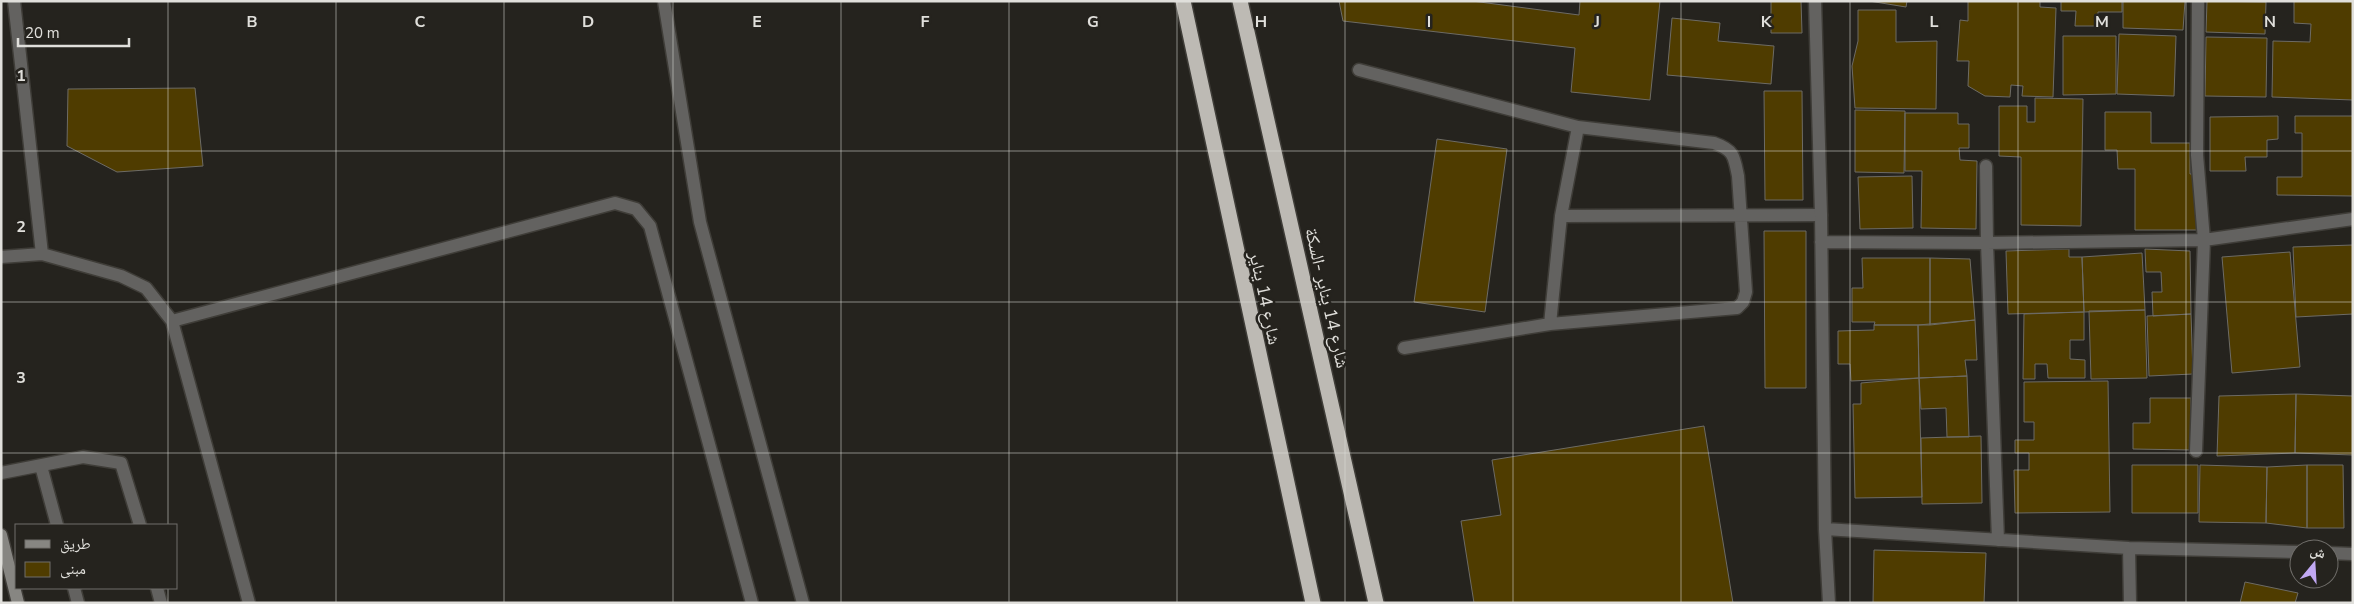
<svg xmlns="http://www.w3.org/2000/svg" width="2354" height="604" viewBox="0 0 2354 604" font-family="'Nunito Sans','Noto Naskh Arabic',sans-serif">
	<rect width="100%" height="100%" fill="#25231e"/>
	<path fill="#4f3c00" stroke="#6d6b65" d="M1339,1H1472L1579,15L1580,1H1660L1650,100L1571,92L1575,48L1343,21Z
		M1771,1H1801L1802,33H1771Z
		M1869,1H1907L1906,7Z
		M1968,1H2040V7L2056,8L2053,97L2022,96L2023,86L2011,85L2010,97L1985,96L1968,86L1969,61H1957L1960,20L1968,21Z
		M2061,1H2122V12H2098L2097,26H2075L2076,11H2061Z
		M2123,1H2185L2183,30L2123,28Z
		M2207,1L2266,2L2265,34L2206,32Z
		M2294,1H2353V100L2272,97L2273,41L2310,42L2311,24L2294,23Z
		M1858,10H1896V42L1937,41L1936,109L1855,108L1852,66L1858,41Z
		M1672,18L1720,23L1718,41L1774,46L1771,84L1667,75Z
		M2119,34L2176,36L2174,96L2117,94Z
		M2063,36H2116V94L2063,95Z
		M2206,37L2267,38L2266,97L2205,96Z
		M195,88L203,166L117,172L67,146L68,89Z
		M1764,91H1802L1803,200H1765Z
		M2035,98L2083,99L2081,226L2021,225V157L1999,156V106H2027V122H2035Z
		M1855,110L1905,111L1904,173L1855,172Z
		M2105,112H2151V143H2190V174H2198L2199,230H2135V169H2118L2117,150H2105Z
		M1905,113H1958V124H1969V148H1959L1960,160L1977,161L1976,229L1921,228L1922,171H1905Z
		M2278,116V139L2267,140V157H2245L2246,171H2210V117Z
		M2295,116H2353V196L2277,195V177H2302V133H2295Z
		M1437,139L1507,149L1485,312L1414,302Z
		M1912,176L1913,228L1860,229L1858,177Z
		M1764,231H1806V388H1765Z
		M2353,245V314L2296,317L2293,247Z
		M2069,249V257H2082L2084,312L2008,314L2006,251Z
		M2145,249L2190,251L2191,314L2153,316L2152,292H2162L2161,272H2146Z
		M2290,252L2300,367L2232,373L2222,257Z
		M2142,253L2145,310L2084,312L2082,257Z
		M1862,258H1930V325H1874L1875,322H1852V288H1863Z
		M1930,258L1970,259L1975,320L1930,325Z
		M2145,310L2147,378L2091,379L2089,311Z
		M2084,312V340H2070V359L2085,360V378H2048L2047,364H2035V379H2023L2024,314Z
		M2191,314L2193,374L2149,376L2147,316Z
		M1975,320L1977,360H1965L1967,376L1919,378L1918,325Z
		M1874,325H1918L1919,378L1851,381L1850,364H1838V331L1874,330Z
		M1967,376L1969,437H1947L1946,408L1921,409L1919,378Z
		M1919,378L1922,497L1855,498L1853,404H1861V383Z
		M2108,381L2110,512L2015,513L2014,470H2029V453H2015V440H2034V422H2024V382Z
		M2296,394L2353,396V455L2295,453Z
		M2296,394L2295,453L2217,456L2219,396Z
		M2150,398H2191V450L2133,449V423H2150Z
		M1704,426L1733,603H1474L1461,521L1501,515L1492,460Z
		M1981,436L1982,503L1922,504L1921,438Z
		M2132,465H2198V513H2132Z
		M2200,465L2267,467L2266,523L2199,522Z
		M2307,465H2343L2344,528H2307Z
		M2307,465V528L2266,523L2267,467Z
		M1874,550L1986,553L1984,603H1873Z
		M2245,582L2298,593L2295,603H2240Z"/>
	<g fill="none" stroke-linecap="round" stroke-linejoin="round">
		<g stroke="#3f3d38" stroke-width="15">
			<path id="lane" d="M14,1L42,254
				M664,1L700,222L803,603
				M1359,70L1578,127
				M1578,127L1714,143C1734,150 1734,156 1738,176L1746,292L1743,302L1737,308L1550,324L1561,216Z
				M1561,216L1821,215
				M1,257L42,254L121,276L146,288L172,321L249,603
				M172,321L615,203L636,209L650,226L752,603
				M1404,348L1550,324
				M41,466L57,525
				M1,473L83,457L121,463L140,525
				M74,588L78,603
				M157,588L161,603"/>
		</g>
		<g stroke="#3f3d38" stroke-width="15">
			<path id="street" d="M1815,1L1821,215L1825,529L1829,603
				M2198,1L2197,155L2204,240L2353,219
				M1986,166L1987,243L1998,540
				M1821,242L1987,243L2204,240L2196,451
				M1825,529L2129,548L2299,552
				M2129,548L2130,603
				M2329,553L2353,554"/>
		</g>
		<g stroke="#3f3d38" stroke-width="15">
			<path id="secondary" d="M1,535L18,603"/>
		</g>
		<g stroke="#3f3d38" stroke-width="18">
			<path id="highway" d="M1183,1L1313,603
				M1240,1L1376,603"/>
		</g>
		<use href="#lane" stroke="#636260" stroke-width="12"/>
		<use href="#street" stroke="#636260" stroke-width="12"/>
		<use href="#secondary" stroke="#878682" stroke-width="12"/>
		<use href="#highway" stroke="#bdbab4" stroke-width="15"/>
	</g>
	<path fill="none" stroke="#e0dfdb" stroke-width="1" stroke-opacity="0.55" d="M168,1V525M336,1V603M504,1V603M673,1V603M841,1V603M1009,1V603M1177,1V603M1345,1V603M1513,1V603M1681,1V603M1850,1V603M2018,1V603M2186,1V603M1,151H2353M1,302H2353M1,453H2353M168,588V603"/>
	<g text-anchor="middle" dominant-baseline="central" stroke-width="5" stroke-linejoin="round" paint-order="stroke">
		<g font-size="18" fill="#e0dfdb" stroke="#25231e">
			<text transform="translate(1265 298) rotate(78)">شارع 14 يناير</text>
			<text transform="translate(1327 298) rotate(77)">شارع 14 يناير -السكة</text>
		</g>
	</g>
	<g font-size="16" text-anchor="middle" font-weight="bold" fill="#e0dfdb" stroke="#25231e" stroke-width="5" stroke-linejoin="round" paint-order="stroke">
		<text x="252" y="27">B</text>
		<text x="420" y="27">C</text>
		<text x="588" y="27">D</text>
		<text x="757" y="27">E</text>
		<text x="925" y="27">F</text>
		<text x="1093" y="27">G</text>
		<text x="1261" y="27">H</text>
		<text x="1429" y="27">I</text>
		<text x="1597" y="27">J</text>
		<text x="1766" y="27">K</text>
		<text x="1934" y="27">L</text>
		<text x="2102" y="27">M</text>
		<text x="2270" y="27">N</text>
		<text x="21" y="81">1</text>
		<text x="21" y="232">2</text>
		<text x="21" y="383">3</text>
	</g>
	<rect width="2354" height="604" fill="none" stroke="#e0dfdb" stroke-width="5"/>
	<rect x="15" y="524" width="162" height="65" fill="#25231e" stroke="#706e6a"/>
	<rect x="25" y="540" width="25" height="8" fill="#878682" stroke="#706e6a"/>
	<text x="60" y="549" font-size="15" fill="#e0dfdb">طريق</text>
	<rect x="25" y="562" width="25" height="15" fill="#4f3c00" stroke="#706e6a"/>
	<text x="60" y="574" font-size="15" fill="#e0dfdb">مبنى</text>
	<g transform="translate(2314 564) rotate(18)"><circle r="24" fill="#25231e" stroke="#706e6a"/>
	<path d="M0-4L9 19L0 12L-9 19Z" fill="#c1a8f3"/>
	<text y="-8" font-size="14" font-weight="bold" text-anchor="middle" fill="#e0dfdb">ش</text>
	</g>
	<path d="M18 38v8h111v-8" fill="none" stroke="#e0dfdb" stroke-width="2.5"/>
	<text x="25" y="38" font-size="15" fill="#e0dfdb" stroke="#25231e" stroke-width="4" paint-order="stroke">20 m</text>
</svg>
